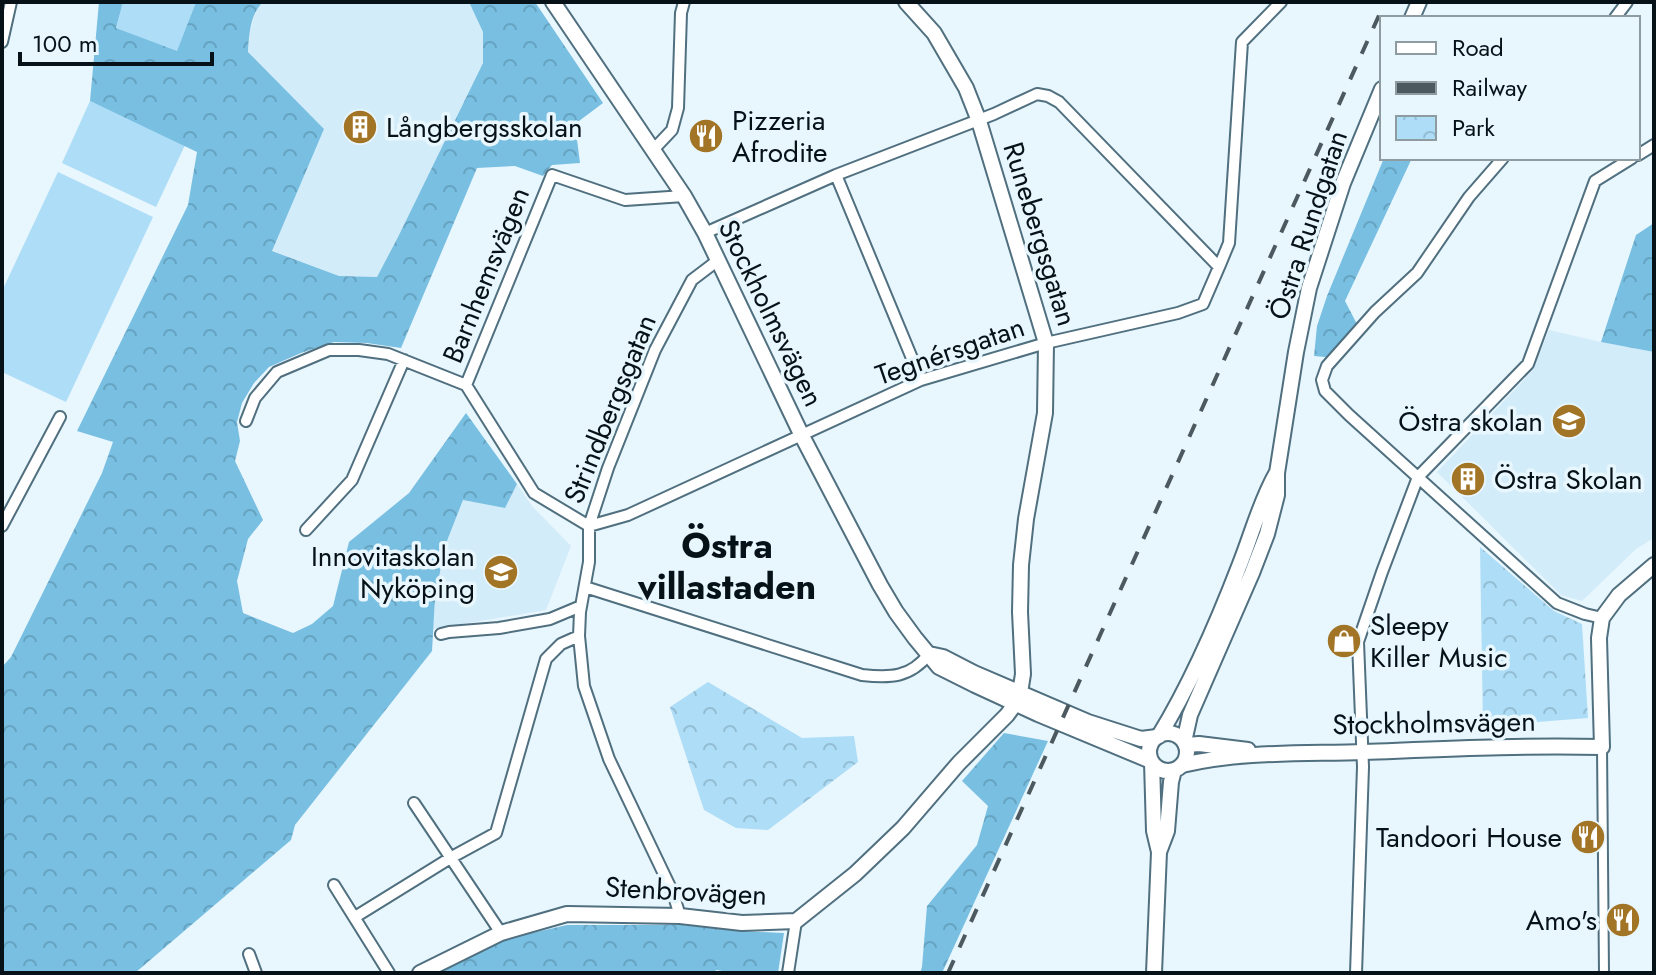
<svg xmlns="http://www.w3.org/2000/svg" width="1656" height="975" viewBox="0 0 1656 975" font-family="Jost,sans-serif">
	<defs>
		<pattern id="forest-crowns" width="20" height="18" patternUnits="userSpaceOnUse" patternTransform="scale(2)"><rect width="20" height="18" fill="#78bfe2"/><path d="M2 6a3 3 0 1 1 6 0M12 15a3 3 0 1 1 6 0" fill="none" stroke="#66a3c1"/></pattern>
		<pattern id="park-crowns" width="20" height="18" patternUnits="userSpaceOnUse" patternTransform="scale(2)"><rect width="20" height="18" fill="#adddf7"/><path d="M2 6a3 3 0 1 1 6 0M12 15a3 3 0 1 1 6 0" fill="none" stroke="#93bdd3"/></pattern>
	</defs>
	<rect width="100%" height="100%" fill="#e8f6fd"/>
	<path fill="#d3ecf9" d="M263,2H469L483,32V63L398,237L377,277L339,276L272,251L324,129L248,52L250,31L257,8Z
		M1549,330L1601,342L1654,352V538L1636,549L1582,601L1561,595L1437,472L1533,370Z
		M517,484L532,506L571,546L546,610L433,629L435,598L445,546L463,500L505,508Z"/>
	<path fill="#adddf7" d="M123,2H196L177,52L116,28Z
		M90,101L185,145L156,207L62,163Z
		M58,172L153,217L66,402L2,372V291Z"/>
	<path fill="url(#forest-crowns)" d="M99,2H123L116,28L177,51L196,2H263C250,14 249,35 248,52L324,129L272,251L339,276L377,277L398,237L483,63V32L469,2H535L603,103L575,124L580,163L552,165L543,176L515,166L477,168L401,348L367,343L334,342L301,353L269,367L254,383L242,403L237,422L240,441L235,461L263,520L248,539L237,581L243,613L293,633L312,624L333,606L349,542L409,493L466,413L517,484L505,508L463,500L445,546L435,598L432,651L295,825L291,840L135,973H2V667L11,657L102,473L113,442L77,431L188,205L197,152L90,101Z
		M1384,158H1412L1345,301L1359,328L1336,358L1314,356L1317,326L1327,296Z
		M1654,223V352L1601,342L1636,235Z
		M1004,733L1048,741L942,973H920L922,967L927,906L977,845L988,806L962,781Z
		M567,925H684L738,931L784,933L778,973H736L716,970L715,973H435L510,938Z"/>
	<path fill="url(#park-crowns)" d="M1480,547L1554,611L1582,624L1588,718L1483,726Z
		M708,682L802,738L854,736L858,762L768,830L736,828L704,810L670,707Z"/>
	<g fill="none" stroke-linecap="round" stroke-linejoin="round">
		<g stroke="#506f7f" stroke-width="12">
			<path id="pedestrian" d="M1602,747L1604,973"/>
		</g>
		<g stroke="#506f7f" stroke-width="14">
			<path id="minor" d="M1615,18L1627,2
				M2,42L11,2
				M654,149L672,130L678,108L681,13L684,2
				M1638,155L1654,145
				M1503,158L1469,197L1417,273L1375,312L1327,366L1322,380L1325,391L1349,415L1557,603L1585,614L1602,618
				M836,175L921,380
				M684,196L625,200L552,175L466,385L534,493L589,526L628,515L921,380L1046,343L1178,313L1203,304L1219,267L1059,102L1048,96L1037,94L994,114L836,175L705,233
				M1219,267L1229,243L1242,42L1281,2
				M246,421L255,398L277,372L329,350H359L388,354L466,385
				M2,526L60,417
				M306,530L352,480L404,360
				M585,587L862,675C890,678 910,678 929,654
				M441,634L449,632L499,628L550,619L581,606
				M414,803L501,933
				M334,885L389,973
				M680,916L673,893L609,759L584,686L579,636L580,612L589,562V526L608,468L655,350L692,280L717,261
				M355,917L452,857L496,833L546,659L561,644L579,636
				M249,954L256,973
				M788,973L796,921
				M1356,973L1363,767L1358,642L1382,572L1418,477L1528,364L1595,181L1632,158"/>
		</g>
		<g stroke="#506f7f" stroke-width="18">
			<path id="tertiary" d="M553,2L684,196L705,233L802,436L880,585L896,612L915,638L939,667L975,685L1038,714L1151,761
				M929,654L943,657L974,673L1088,722L1141,739L1157,737
				M1186,745L1199,744L1248,750
				M1182,765C1242,751 1303,754 1364,752C1443,749 1522,745 1602,747L1599,638L1602,618L1619,595L1654,565
				M420,973L501,933L567,914L680,916L742,923L796,921L855,874L903,828L959,763L1007,715L1015,704L1020,693L1023,674L1020,612L1021,565L1026,519L1045,413L1046,343L979,121L966,88L934,33L906,2"/>
		</g>
		<g stroke="#506f7f" stroke-width="18">
			<path id="secondary" d="M1412,18L1419,2
				M1149 752a19 19 0 1 1 38 0a19 19 0 1 1-38 0Z
				M1159,736C1192,682 1217,624 1240,564C1252,534 1260,502 1276,474
				M1184,742L1190,715L1252,573L1267,534L1277,495V473L1296,352L1309,288L1343,183L1382,89
				M1152,762L1154,831L1159,852L1154,973
				M1159,852L1167,831L1171,782L1174,770"/>
		</g>
		<use href="#pedestrian" stroke="#fff" stroke-width="8"/>
		<use href="#minor" stroke="#fff" stroke-width="10"/>
		<use href="#tertiary" stroke="#fff" stroke-width="14"/>
		<use href="#secondary" stroke="#fff" stroke-width="14"/>
		<path stroke="#4c595f" stroke-width="4" stroke-dasharray="14 14" stroke-linecap="butt" d="M948,973L1385,2"/>
	</g>
	<defs>
		<g id="building-disc" transform="scale(1.8)"><circle r="9.5" fill="#a27426" stroke="#e8f6fd"/><path d="M-4-6H4V6H1V3H-1V6H-4ZM-2.5-4.3h1.7v1.8h-1.7ZM.8-4.3h1.7v1.8H.8ZM-2.5-1h1.7V.8h-1.7ZM.8-1h1.7V.8H.8Z" fill="#fff"/></g>
		<g id="restaurant-disc" transform="scale(1.8)"><circle r="9.5" fill="#a27426" stroke="#e8f6fd"/><path d="M-5-6h1v4h1v-4h1v4h1v-4h1v5L-1.5 .5V6h-2V.5L-5-1ZM5-6V6H3V1.5H1.5Q1.5-4 5-6Z" fill="#fff"/></g>
		<g id="school-disc" transform="scale(1.8)"><circle r="9.5" fill="#a27426" stroke="#e8f6fd"/><path d="M0-5L7-2L0 1L-7-2ZM-4 1L0 2.5L4 1V4Q0 6-4 4Z" fill="#fff"/></g>
		<g id="shop-disc" transform="scale(1.8)"><circle r="9.5" fill="#a27426" stroke="#e8f6fd"/><path d="M-5-2.5h2.3a2.7 3.5 0 0 1 5.4 0H5L5.5 6h-11ZM-1.5-2.5h3a1.5 2.3 0 0 0-3 0Z" fill="#fff"/></g>
	</defs>
	<g fill-rule="evenodd">
		<use href="#building-disc" x="360" y="127"/>
		<use href="#restaurant-disc" x="706" y="136"/>
		<use href="#school-disc" x="1569" y="421"/>
		<use href="#building-disc" x="1468" y="479"/>
		<use href="#school-disc" x="501" y="572"/>
		<use href="#shop-disc" x="1344" y="641"/>
		<use href="#restaurant-disc" x="1588" y="837"/>
		<use href="#restaurant-disc" x="1623" y="920"/>
	</g>
	<g text-anchor="middle" dominant-baseline="central" stroke-width="7" stroke-linejoin="round" paint-order="stroke">
		<g font-size="28" fill="#061218" stroke="#e8f6fd" text-anchor="start">
			<text x="732" y="120">Pizzeria<tspan x="732" dy="32">Afrodite</tspan></text>
			<text x="386" y="127">Långbergsskolan</text>
			<text x="1543" y="421" text-anchor="end">Östra skolan</text>
			<text x="1494" y="479">Östra Skolan</text>
			<text x="475" y="556" text-anchor="end">Innovitaskolan<tspan x="475" dy="32">Nyköping</tspan></text>
			<text x="1370" y="625">Sleepy<tspan x="1370" dy="32">Killer Music</tspan></text>
			<text x="1562" y="837" text-anchor="end">Tandoori House</text>
			<text x="1597" y="920" text-anchor="end">Amo's</text>
		</g>
		<g font-size="28" fill="#061218" stroke="#e8f6fd">
			<text transform="translate(1308 225) rotate(-72)">Östra Rundgatan</text>
			<text transform="translate(1040 234) rotate(73)">Runebergsgatan</text>
			<text transform="translate(486 275) rotate(-68)">Barnhemsvägen</text>
			<text transform="translate(771 313) rotate(64)">Stockholmsvägen</text>
			<text transform="translate(950 351) rotate(-19)">Tegnérsgatan</text>
			<text transform="translate(610 409) rotate(-68)">Strindbergsgatan</text>
			<text transform="translate(1434 723) rotate(-1)">Stockholmsvägen</text>
			<text transform="translate(686 891) rotate(3)">Stenbrovägen</text>
		</g>
		<g font-size="36" font-weight="bold" fill="#061218" stroke="#e8f6fd">
			<text x="727" y="545">Östra<tspan x="727" dy="41">villastaden</tspan></text>
		</g>
	</g>
	<rect width="1656" height="975" fill="none" stroke="#061218" stroke-width="8"/>
	<rect x="1380" y="16" width="260" height="144" fill="#e8f6fd" stroke="#8e9ba1" stroke-width="2"/>
	<rect x="1396" y="42" width="40" height="12" fill="#ffffff" stroke="#8e9ba1" stroke-width="2"/>
	<text x="1452" y="56" font-size="24" fill="#061218">Road</text>
	<rect x="1396" y="82" width="40" height="12" fill="#4c595f" stroke="#8e9ba1" stroke-width="2"/>
	<text x="1452" y="96" font-size="24" fill="#061218">Railway</text>
	<rect x="1396" y="116" width="40" height="24" fill="url(#park-crowns)" stroke="#8e9ba1" stroke-width="2"/>
	<text x="1452" y="136" font-size="24" fill="#061218">Park</text>
	<path d="M20 52v12h192v-12" fill="none" stroke="#061218" stroke-width="4"/>
	<text x="32" y="52" font-size="24" fill="#061218" stroke="#e8f6fd" stroke-width="6" paint-order="stroke">100 m</text>
</svg>
